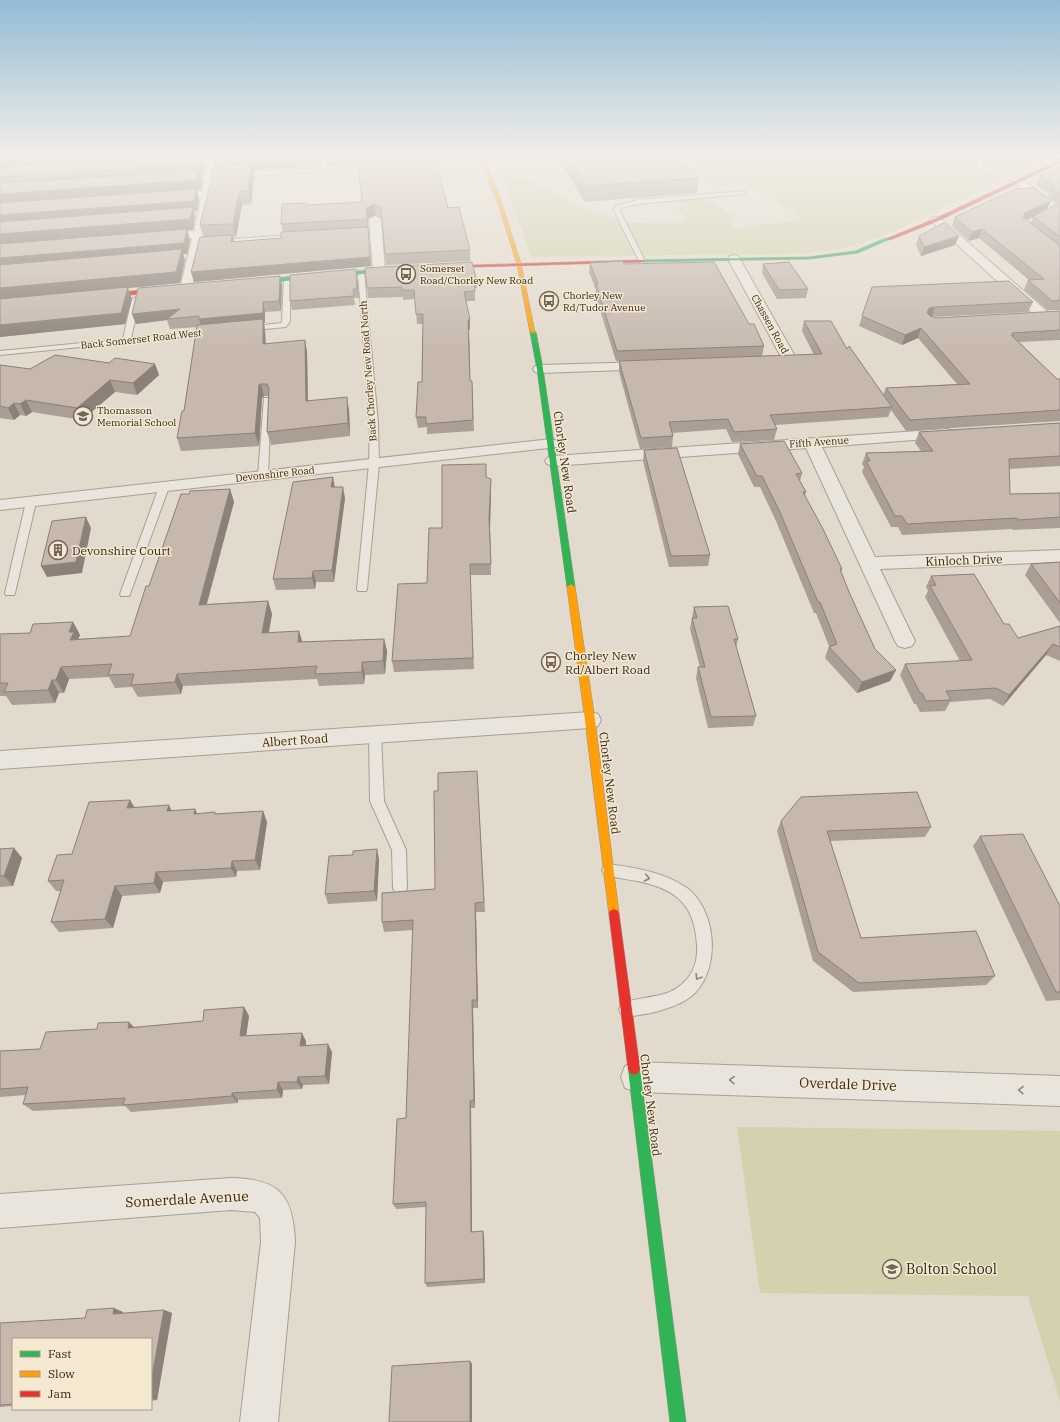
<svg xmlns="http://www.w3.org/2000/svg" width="1060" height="1422" viewBox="0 0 1060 1422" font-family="'IBM Plex Serif',serif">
	<rect width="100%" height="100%" fill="#e2dacc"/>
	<path fill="#d3d1ae" d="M684,155H716L719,158L748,155H1055L888,234L844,248L809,253L532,257L502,177L527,178L563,198L595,212L625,222L680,223L686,218L678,210L680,201C706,196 712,201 733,216C725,228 743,231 751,226L804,220L770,196L744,184L712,186Z
		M737,1127L1060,1131V1401L1028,1296L760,1293Z"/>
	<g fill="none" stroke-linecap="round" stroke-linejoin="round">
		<g stroke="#a79f95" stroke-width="2">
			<path id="lane" d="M318,155H324L327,169L324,171L238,177L235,175L238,173L321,168Z
				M982,155H990L983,158L982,164L983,166L1021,181L1016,182L979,168L976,164L978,157Z
				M743,191L745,192V194L637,204L621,208L620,211L645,261L642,263L639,261L614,211L616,206L637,200Z
				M1045,212L1050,213L1027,225L1033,231V233H1029L1021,226L1022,223Z
				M279,236L281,237V239L217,244L214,242L217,240Z
				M361,270L364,272L378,423L379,464L367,589L366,591H358L357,589L369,464L370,423L358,272Z
				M287,277L290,279V321L286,327L245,331L244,329L248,327L281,323L282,321L284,279Z
				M136,297L140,299L131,338L212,330L216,332L212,334L0,355V351L123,339L132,299Z
				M264,398H270L271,400L268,476L263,479L258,476Z
				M164,484L169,487L130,594L129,596H121L120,594L159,487Z
				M31,499L36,502L15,593L14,595H6L5,593L26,502Z
				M375,730L379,732L381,735L384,801L406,850L407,888L405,892L400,894L395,892L393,888L392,850L370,801L369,735L371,732Z
				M609,864C636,868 664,872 687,888C716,910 721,966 695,993C684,1004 666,1009 651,1013C642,1014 631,1018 621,1014L619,1009L621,1004C639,996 660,999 677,988C692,978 698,963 697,946C695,905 677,889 637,881C626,879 615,878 604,874L602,870L604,866Z"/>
		</g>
		<g stroke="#a79f95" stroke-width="2">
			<path id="street" d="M206,155H264L259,158L216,161C214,204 202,246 192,288L190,291H182L180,288L192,238L159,240L155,239L153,237L155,235L159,234L194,231L201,198L169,200L164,197L169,194L202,191L206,162L173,164L168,161L173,158Z
				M1018,178L1022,179L1060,208V216L1056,215L1014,183L1013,181L1014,179Z
				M375,216L381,219L385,271L383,274H375L373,271L369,219Z
				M936,217L940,218L1049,313L1051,316L1049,319H1039L932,222L930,220L932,218Z
				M734,255L738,256L740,259L796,358C789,368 768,368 757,365L755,362L757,359L781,357L728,259L730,256Z
				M648,362L653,363L655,366L653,369L540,373L535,372L533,369L535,366L540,365Z
				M947,429L953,431L955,434L953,437L822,447L875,557L1060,550V562L880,569L915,641L912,646L905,648L898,646L895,641L806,448L553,466L547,464L545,461L547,458L553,456Z
				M551,439L557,441L559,444L557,447L0,510V500Z
				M590,712L598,714L601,720L598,726L590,728L0,769V751Z
				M636,1062L1060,1076V1106L636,1092L625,1088L621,1077L625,1066Z
				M231,1178C279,1179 293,1194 295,1242L278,1422H240L261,1242L260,1218L255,1212L231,1210L0,1228V1194Z"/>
		</g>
		<g stroke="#978f85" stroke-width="1">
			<path id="fast" d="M886,238L890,239L858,253L809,259L641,262L639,261L641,260L809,257L855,251Z
				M395,268L397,269V271L252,284L249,282L252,280Z
				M533,330L536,332L543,369L575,587L571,590L567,587L537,369L530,332Z
				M634,1063L638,1065L640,1069L686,1422H670L628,1069L630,1065Z"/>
		</g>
		<g stroke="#978f85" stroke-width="1">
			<path id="slow" d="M479,155H483L503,207L521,264L535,333L530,332L517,264L499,207Z
				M571,584L575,587L595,720L619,914L618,917L614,919L610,917L609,914L585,720L567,587Z"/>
		</g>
		<g stroke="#978f85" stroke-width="1">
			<path id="jam" d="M1060,160V163L938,221L890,240L886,239L934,219Z
				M641,260H643V262L443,268L441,267L443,266Z
				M166,288L168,289V291L101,298L98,296L101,294Z
				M614,909L618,911L619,914L640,1069L638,1073L634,1075L630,1073L628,1069L609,914L610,911Z"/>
		</g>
		<use href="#lane" fill="#eae5dc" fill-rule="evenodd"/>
		<use href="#street" fill="#eae5dc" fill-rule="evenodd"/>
		<use href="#fast" fill="#30b455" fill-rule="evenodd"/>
		<use href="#slow" fill="#ff9f0a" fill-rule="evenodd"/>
		<use href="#jam" fill="#e5322d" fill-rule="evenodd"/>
	</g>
	<path fill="#aa9e95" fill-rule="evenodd" d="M0,155H202L204,164L203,174H200L202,180L201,190H197L199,200L197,211H194L195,217L193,230H187L190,240L187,254H183L185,260L180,283L128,288L132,299L125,324L0,337Z
		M324,155H434L448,208L470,250V261L386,265L382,219L376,215L368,218V230L371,266L194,282L191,272L203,237L200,225L215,167L214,163L319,165L253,170L254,177L251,204L242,205L236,237H233L234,242L281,238L283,232L281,224L306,205L362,202L358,163L328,165Z
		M556,155H679L699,178L697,193L585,202Z
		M1060,167V206L1047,196L1049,193L1036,185L1040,176Z
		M1060,207V310H1048L1024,290L1028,280H1029L979,238L969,241L952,226L955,217L1047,210ZM1036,215L1033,216L1031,223L1026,220Z
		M919,236L955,245L921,256L916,245Z
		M590,263L624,264L749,324L764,346L762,356L616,361L595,294L596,290L589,272Z
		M763,264L808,289L806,298L777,299L762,273Z
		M356,269L359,298H354L355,305L292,310L290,301Z
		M476,278L477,288H475V301H466L470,319V329L469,330L470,381H472L474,431L427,434V427L418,428L416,417L422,382L423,324H417L415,299L403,300V297L368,298L367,288Z
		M282,285L281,311L265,312V323H264L265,331L266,344L305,340L307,352L308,400L349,410L350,436L271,445L267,432L269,396H264L262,398L259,446L181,451L177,438L184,411L197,327L170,329L167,320L136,324L132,314Z
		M872,287L1033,302L1028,312L931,317L936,318L1060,311V340L1019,342L1057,379H1060V421L906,431L891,410L888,417L775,425L777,429L774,440L732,442L726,429L672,433L673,436L672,447L640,449L619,372V361L814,355L802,331L804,321L847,349L883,395L886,388L957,384L918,338L902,345L859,326L862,316Z
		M109,363L155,364L159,375L137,395L115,392L82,420L32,412L26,416L20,415L14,420L0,418V365L30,369Z
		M1060,423V466L1009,469L1010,494L1060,493V528L1013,530L1012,529L902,535L898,527H891L862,472L864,467L862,464L866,453L921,451L915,443L919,432Z
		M740,444L802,473L800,481L806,492L805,496L842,569L841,572L849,592L875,649L896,670L890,681L857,693L825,658L829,646L816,613H814L776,521L760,487H754L738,454Z
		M644,450L710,555L708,566L669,567L643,461Z
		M486,477L491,490L490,529L491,575H470L474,669L394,672L392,661L427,583L442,528Z
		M335,487L345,498L334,582H316L315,589L276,590L273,579Z
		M230,489L234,502L207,604L268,601L272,614L269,633L299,631L302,642L384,639L387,651L385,674L365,675L364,684L319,686L317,679L183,686L181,694L138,697L132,687L115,688L109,677L69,679L64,693H59L55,703L12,705L6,696H0V634L30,633L73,622L80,635L78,639L130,636L149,586L189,494Z
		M1060,562V623L1025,575L1031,564Z
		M931,576L1004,624L1018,638L1060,626V661L1046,655L1003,706L990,699L950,702L945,711L920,712L916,704H914L900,675L905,664L960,661L925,597L928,591L926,587Z
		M694,607L738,639L736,648L756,716L753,726L708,728L696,678L698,667H700L690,629Z
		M477,771L485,912H476L478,1008H473L475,1108H471L472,1232L484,1236L485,1283L427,1287L425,1283L426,1207L396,1209L393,1204L406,1118L413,930L384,932L382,922L435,889L438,791Z
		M130,800L134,807L172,811L195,809L197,814H216L263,811L267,822L260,870L237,871L236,877L163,882L160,893L122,896L113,928L59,932L51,922L61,891H56L48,881L72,854Z
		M781,821L931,827L925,837L830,841L861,938L995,976L986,985L853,992L813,961L777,831Z
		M980,836L1060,906V1000L1046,1001L973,846Z
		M14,848L22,858L13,886L0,887V849Z
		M379,859L377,901L328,904L325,894Z
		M244,1007L249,1016L246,1036L306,1041V1045L332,1052L329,1084L303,1085L302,1089L283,1090L282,1098L238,1100V1103L131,1112L125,1106L33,1111L23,1104L26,1095L0,1097V1051L40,1049L134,1027L203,1021Z
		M164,1310L172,1313L157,1400L151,1401V1339H13V1406L0,1407V1323L85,1318L123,1312V1313Z"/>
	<path fill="#8b8179" d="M53,155H186L0,169V159Z
		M202,155L204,164L203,174L200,164Z
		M326,155H357L358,163L328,165Z
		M317,156L319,165L253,170L254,177L251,204L248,191L216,173L214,163Z
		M199,171L202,180L201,190H197L199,200L197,211H194L195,217L193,230H187L190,240L187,254H183L185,260L180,283L128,288L132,299L125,324L0,337V194Z
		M239,192L242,205L236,237L233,224Z
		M1051,201L1047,210L1021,222L1025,213Z
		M374,204L376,215L368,218V230L366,208Z
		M368,227L371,266L194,282L191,272Z
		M982,229L979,238L969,241L972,232Z
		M232,235L235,244L231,242Z
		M959,236L955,245L921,256L924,247Z
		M356,269L357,278L359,298L357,289Z
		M280,276L282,285L281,311L279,301Z
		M263,302L265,312V323H264L265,331L266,356L263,344L202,329L199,319Z
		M935,307L932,316L926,318L924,323L929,308Z
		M180,309L167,319V320L136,324L132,314Z
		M470,319V329L469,330L470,391L468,320Z
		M921,328L918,338L902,345L905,335Z
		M305,340L307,352L308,413L306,401Z
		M155,364L159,375L137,395L133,383Z
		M110,380L115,392L82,420L77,408Z
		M261,384L264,396L262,398L259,446L255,433L259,385Z
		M347,397L349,410L350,436L348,423Z
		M26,400L32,412L26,416L20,404Z
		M14,403L20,415L14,420L8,408Z
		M333,477L335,488L331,487Z
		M491,479V490L490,529L491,575L489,518Z
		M343,487L345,498L334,582L332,570Z
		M230,489L234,502L203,617L199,605Z
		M86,517L91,528L82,573L47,577L41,566Z
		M313,571L316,582L315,589L312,578Z
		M268,601L272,614L266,646L262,633Z
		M73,622L80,635L78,640H70L69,632Z
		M299,631L303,644L298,642Z
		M384,639L387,651L385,674L383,661Z
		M1053,644L1046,655L1003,706L1009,695Z
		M362,662L365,675L364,684L362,672Z
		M61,667L69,679L64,693L56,680Z
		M896,670L890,681L857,693L862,682Z
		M177,674L183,686L181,694L175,682Z
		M52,680L59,693L55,703L48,690Z
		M130,800L136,810L127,808Z
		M169,805L174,816L167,811Z
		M195,809L200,820L194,814Z
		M263,811L267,822L260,870L255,860Z
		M14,848L22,858L13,886L4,876Z
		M377,849L379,859L377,901L374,891Z
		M232,861L237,871L236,877L231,868Z
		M156,872L163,882L160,893L154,883Z
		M115,886L122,896L113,928L105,919Z
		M475,903L476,912L478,1008L477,1000Z
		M472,1000L473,1008L475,1108L474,1100Z
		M244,1007L249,1016L245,1044L240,1036Z
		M129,1022L137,1030L128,1028Z
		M302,1033L306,1041L305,1053L300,1046Z
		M328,1044L332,1052L329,1084L325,1076Z
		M298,1077L303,1085L302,1089L297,1082Z
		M278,1082L283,1090L282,1098L277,1090Z
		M232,1093L238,1100V1103L232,1096Z
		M470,1101L471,1108L472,1237L471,1232Z
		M483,1231L484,1236L485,1283L484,1279Z
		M114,1308L123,1312V1317L113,1314Z
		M164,1310L172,1313L157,1400L151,1399V1382Z
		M470,1361L472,1364V1422H470Z"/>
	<path fill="#c6b8ad" stroke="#8b8179" d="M0,155H53L0,159Z
		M186,155H202L200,164L0,177V167Z
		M215,155H317V156L214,163Z
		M357,155H434L448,208L459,207L470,250L385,254L381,208L374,204L366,208L367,219L281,224L282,204L306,203V205L362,202Z
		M566,155H679L699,178L586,186Z
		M251,164L248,191L239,192L233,224L200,225L211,181L213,167Z
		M1060,167V194L1051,188L1056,187L1040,176Z
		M199,171L198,180L0,194V183Z
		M1034,188L1051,201L1025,213L1023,217L1060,246V300L1052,301L1028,280L1044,279L982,229L972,232L955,217L1015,189Z
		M196,189L194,201L0,215V203Z
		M1056,205L1060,207V237L1033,216Z
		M193,207L190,219L0,234V222Z
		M944,223L959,236L924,247L919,236Z
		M368,227L370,257L191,272L200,237L232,235L231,242L281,238V232Z
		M187,229L184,243L0,258V244Z
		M182,249L176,272L0,288V265Z
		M623,261L624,264L714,262L749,324H754L764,346L617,351L596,284H598L590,263Z
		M472,262L476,278H474L475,291L464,292L470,319L468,320L470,381H472L473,420L426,424V417H416L418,382H422L423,314H416L414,290H402V287L367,288L365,268Z
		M789,262L808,289L779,290L763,264Z
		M356,269L357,289H353L354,296L290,301V275Z
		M280,276L279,301L263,302V313L199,319V316L167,319L180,309L132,314L138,288Z
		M1009,281L1033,302L935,307L929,308L927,313L930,316L936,318L1060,311V330L1012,333L1014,335H1011L1057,379H1060V410L910,420L886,388L970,384L921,328L905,335L862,316L872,287Z
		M128,287L121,313L0,325V299Z
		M263,319V344L305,340L306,401L347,397L348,423L267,432L269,388L267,384H261L259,385L255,433L177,438L182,411H184L197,325Z
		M804,321H831L847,349L849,346L892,407L770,415L777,429L734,432L728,419L669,422L673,436L641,438L619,361L822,354Z
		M55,355L109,363L115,358L155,364L133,383L110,380L77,408L26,400L20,404L14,403L8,408L0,406V365L30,369Z
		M1060,423V456L1009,459L1010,494L1060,493V517L1019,520L1017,518L907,524L902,516H895L866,461H870L866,453L933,451L919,432Z
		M784,441L802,473L796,474L806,492H803L823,529L842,569H840L849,592L875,649L896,670L862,682L829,647L837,644L820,602H818L779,510L762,476H757L740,444Z
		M677,448L710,555L671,556L644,450Z
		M486,464V477L491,479L489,518L491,564H470L473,658L392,661L398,584L427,583L429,528H442V465Z
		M333,477L331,487H343L332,570L313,571L312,578L273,579L293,482Z
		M230,489L199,605L268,601L262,633L299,631L298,642L384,639L383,661L362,662V672L315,674L317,666L177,674L175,682L131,685L134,674L108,675L112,664L61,667L56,680H52L48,690L4,692L8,683H0V634L30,633L33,624L73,622L69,632H74L70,640L130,636L146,586H149L181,494H189L190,491Z
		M86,517L76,562L41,566L52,521Z
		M1060,562V603L1031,564Z
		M974,574L1004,624H1009L1018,638L1060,626V647L1053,644L1009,695L996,688L946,691L951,700L926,701L922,693H920L905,664L972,660L930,586L936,585L931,576Z
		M728,606L738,639H734L756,716L711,717L698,667H705L692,618H697L694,607Z
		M477,771L484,902L475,903L477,1000H472L474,1100L470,1101L471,1232L483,1231L484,1279L425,1283L426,1202L393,1204L397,1119L406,1118L413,920L382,922V893L435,889L434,791H438V773Z
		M917,792L931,827L827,831L861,938L976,931L995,976L859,983L818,952L781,821L801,797Z
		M130,800L127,808L169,805L167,811L195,809L194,814L215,812V814L263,811L255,860L232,861L231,868L156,872L154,883L115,886L105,919L51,922L64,880L48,881L57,855L72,854L89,802Z
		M1023,834L1060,906V992H1056L980,836Z
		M14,848L4,876H0V849Z
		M377,849L374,891L325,894L329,856L353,855V851Z
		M244,1007L240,1036L302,1033L300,1046L328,1044L325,1076L298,1077L297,1082H278L277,1090L232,1093V1096L123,1105L125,1098L23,1104L28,1087L0,1089V1051L40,1049L46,1032L97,1029L98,1023L129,1022L128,1028L203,1021L204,1010Z
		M114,1308L113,1314L164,1310L151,1382V1339H13V1404L0,1405V1323L85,1318L87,1310Z
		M470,1361V1422H389L392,1366Z"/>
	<defs><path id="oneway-chevron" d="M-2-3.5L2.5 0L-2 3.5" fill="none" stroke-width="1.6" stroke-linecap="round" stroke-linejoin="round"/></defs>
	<g stroke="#90867c">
		<use href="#oneway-chevron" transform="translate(647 878) rotate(12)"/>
		<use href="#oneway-chevron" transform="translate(698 977) rotate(122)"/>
		<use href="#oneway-chevron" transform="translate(732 1080) rotate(-178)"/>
		<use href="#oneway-chevron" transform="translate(1021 1090) rotate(-178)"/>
	</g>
	<linearGradient id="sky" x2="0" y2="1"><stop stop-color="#94bcd6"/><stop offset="0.44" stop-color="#f2eee8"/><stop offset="1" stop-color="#f2eee8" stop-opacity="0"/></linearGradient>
	<rect width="1060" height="354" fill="url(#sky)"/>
	<defs>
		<g id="bus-ring" transform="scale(1)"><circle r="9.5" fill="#f4e8d1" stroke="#72665a" stroke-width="1.5"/><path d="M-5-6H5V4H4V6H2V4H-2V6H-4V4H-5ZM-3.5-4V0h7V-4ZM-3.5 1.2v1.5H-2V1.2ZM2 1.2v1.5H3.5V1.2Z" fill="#72665a"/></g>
		<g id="school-ring" transform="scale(1)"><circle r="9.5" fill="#f4e8d1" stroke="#72665a" stroke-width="1.5"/><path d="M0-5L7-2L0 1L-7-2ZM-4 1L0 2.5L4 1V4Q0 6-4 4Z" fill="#72665a"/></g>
		<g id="building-ring" transform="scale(1)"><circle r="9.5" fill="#f4e8d1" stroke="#72665a" stroke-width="1.5"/><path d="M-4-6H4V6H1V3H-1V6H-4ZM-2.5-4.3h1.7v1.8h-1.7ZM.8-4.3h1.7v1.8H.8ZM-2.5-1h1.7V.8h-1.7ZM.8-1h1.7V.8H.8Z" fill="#72665a"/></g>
	</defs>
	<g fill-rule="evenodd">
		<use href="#bus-ring" x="406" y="274"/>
		<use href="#bus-ring" x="549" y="301"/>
		<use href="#school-ring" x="83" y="416"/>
		<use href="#building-ring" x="58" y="550"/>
		<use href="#bus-ring" x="551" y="662"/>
		<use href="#school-ring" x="892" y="1269"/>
	</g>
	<g text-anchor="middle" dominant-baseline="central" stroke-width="3" stroke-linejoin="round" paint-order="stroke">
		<g font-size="10" fill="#35281d" stroke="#f4e8d1" text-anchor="start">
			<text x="420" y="268">Somerset<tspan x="420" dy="12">Road/Chorley New Road</tspan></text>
			<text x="563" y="295">Chorley New<tspan x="563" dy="12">Rd/Tudor Avenue</tspan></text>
			<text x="97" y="410">Thomasson<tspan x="97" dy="12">Memorial School</tspan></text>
		</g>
		<g font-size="10" fill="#35281d" stroke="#f4e8d1">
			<text transform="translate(770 324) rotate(61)">Chassen Road</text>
			<text transform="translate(141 339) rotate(-6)">Back Somerset Road West</text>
			<text transform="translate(368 371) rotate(-94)">Back Chorley New Road North</text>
			<text transform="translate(819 442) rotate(-4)">Fifth Avenue</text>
			<text transform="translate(275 474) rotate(-6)">Devonshire Road</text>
		</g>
		<g font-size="12" fill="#35281d" stroke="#f4e8d1">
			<text transform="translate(565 462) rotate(82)">Chorley New Road</text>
			<text transform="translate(964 560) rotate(-2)">Kinloch Drive</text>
			<text transform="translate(295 740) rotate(-4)">Albert Road</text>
			<text transform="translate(610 783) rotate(83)">Chorley New Road</text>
			<text transform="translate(651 1105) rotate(83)">Chorley New Road</text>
		</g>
		<g font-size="12" fill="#35281d" stroke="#f4e8d1" text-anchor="start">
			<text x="72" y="550">Devonshire Court</text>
			<text x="565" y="655">Chorley New<tspan x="565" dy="14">Rd/Albert Road</tspan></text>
		</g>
		<g font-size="14" fill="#35281d" stroke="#f4e8d1">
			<text transform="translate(848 1084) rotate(2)">Overdale Drive</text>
			<text transform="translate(187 1199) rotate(-3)">Somerdale Avenue</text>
		</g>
		<g font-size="14" fill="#35281d" stroke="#f4e8d1" text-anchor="start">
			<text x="906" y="1269">Bolton School</text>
		</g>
	</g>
	<rect x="12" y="1338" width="140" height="72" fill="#f4e8d1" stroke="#a89b89"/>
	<rect x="20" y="1351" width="20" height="6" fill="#30b455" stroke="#a89b89"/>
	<text x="48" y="1358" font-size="12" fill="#35281d">Fast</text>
	<rect x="20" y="1371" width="20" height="6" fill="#ff9f0a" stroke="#a89b89"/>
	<text x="48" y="1378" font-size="12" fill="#35281d">Slow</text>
	<rect x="20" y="1391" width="20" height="6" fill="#e5322d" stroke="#a89b89"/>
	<text x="48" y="1398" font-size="12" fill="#35281d">Jam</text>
</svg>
